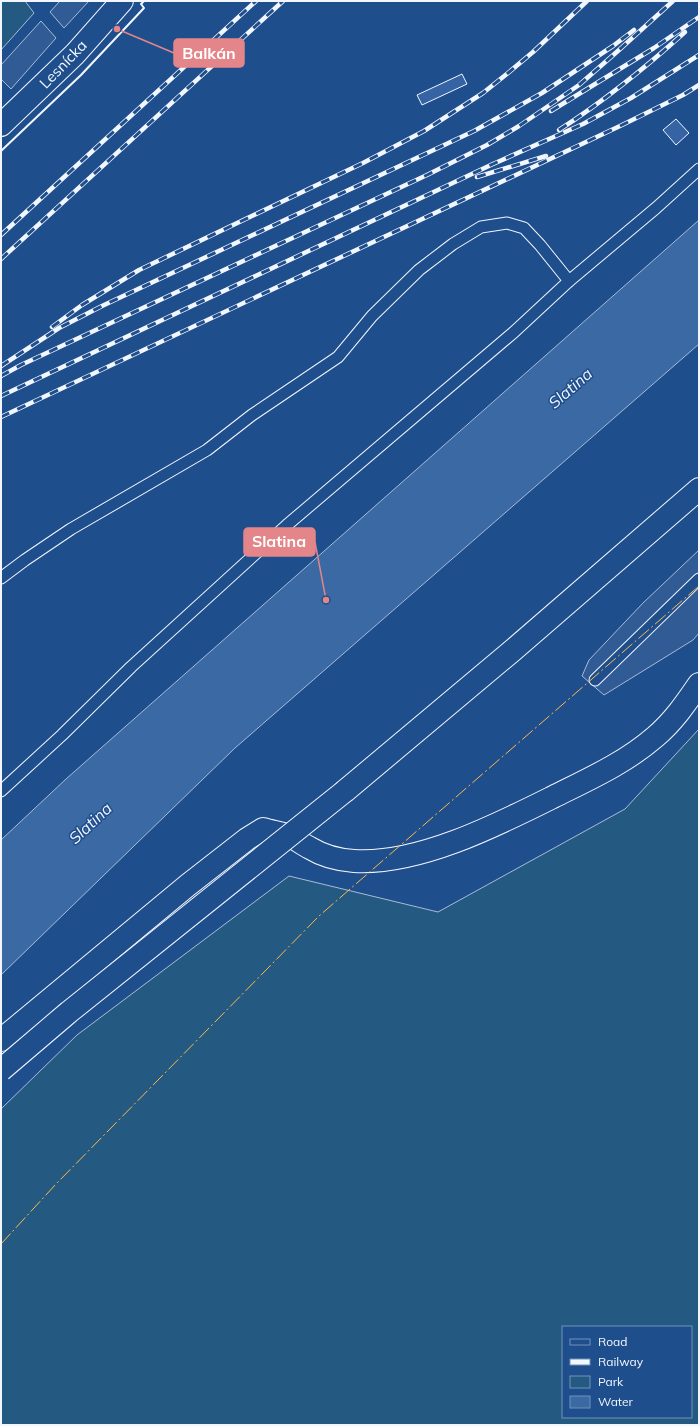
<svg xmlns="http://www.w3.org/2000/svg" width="700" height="1426" font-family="Mulish,sans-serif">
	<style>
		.green { fill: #245a82; stroke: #a8bbd7; fill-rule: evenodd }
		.parking { fill: #305b95; stroke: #a8bbd7 }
		.water { fill: #3b69a3; stroke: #a8bbd7 }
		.building { fill: #3563a3; stroke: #f2f6ff }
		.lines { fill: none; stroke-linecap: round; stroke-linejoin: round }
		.lane-casing { stroke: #f2f6ff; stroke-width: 13 }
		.street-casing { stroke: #f2f6ff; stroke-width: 24 }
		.primary-casing { stroke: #f2f6ff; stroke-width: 24 }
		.lane { stroke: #1f4e8c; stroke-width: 11 }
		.street { stroke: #1f4e8c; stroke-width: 22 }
		.primary { stroke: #1f4e8c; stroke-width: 22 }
		.rail-casing { stroke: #f2f6ff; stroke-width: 4.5 }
		.rail { stroke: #1f4e8c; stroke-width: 3; stroke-dasharray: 9; stroke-linecap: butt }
		.primary-bridge-casing { stroke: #f2f6ff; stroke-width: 24; stroke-linecap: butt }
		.primary-bridge { stroke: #1f4e8c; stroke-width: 22 }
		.wall { stroke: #f2f6ff; stroke-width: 2 }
		.power { stroke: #ffb74d; stroke-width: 1; stroke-dasharray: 14 3 2 3; stroke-linecap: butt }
		.labels { text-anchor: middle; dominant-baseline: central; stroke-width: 3; stroke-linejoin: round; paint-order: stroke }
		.street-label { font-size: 15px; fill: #f2f6ff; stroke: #1f4e8c }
		.water-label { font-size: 16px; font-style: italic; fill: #f2f6ff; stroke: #1f4e8c }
		.leader { fill: none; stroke: #e38589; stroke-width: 1.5 }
		.callout-dot { fill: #e38589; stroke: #1f4e8c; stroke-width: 1.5 }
		.callout { fill: #e38589; stroke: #e38589; stroke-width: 1.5 }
		.callout-label { font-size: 16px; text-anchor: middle; font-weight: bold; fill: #fff }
	</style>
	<rect width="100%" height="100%" fill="#1f4e8c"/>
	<g class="green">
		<path d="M 1,1 L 25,1 L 34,13 L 1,50 Z"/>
		<path d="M 699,729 L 699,1425 L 1,1425 L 1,1109 L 77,1035 L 289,876 L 438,912 L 625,809 ZM 563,1327 L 691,1327 L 691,1417 L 563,1417 Z"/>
	</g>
	<g class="parking">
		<path d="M 60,1 L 89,1 L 64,28 L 50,12 Z"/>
		<path d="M 41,21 L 56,38 L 11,89 L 1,79 L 1,65 Z"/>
		<path d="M 699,550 L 699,633 L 693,640 L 604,695 L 582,676 L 589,660 L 643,603 Z"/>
	</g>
	<path class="water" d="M 699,220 L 699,344 L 235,748 L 1,975 L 1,840 L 66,779 Z"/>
	<g class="building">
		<path d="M 462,74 L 467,84 L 422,105 L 417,95 Z"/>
		<path d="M 676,119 L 689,133 L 676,145 L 663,130 Z"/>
	</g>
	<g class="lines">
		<defs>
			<g id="lane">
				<path d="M 1,578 L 25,560 L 71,529 L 207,450 L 252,415 L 338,357 L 372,316 L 419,270 L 453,244 L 481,227 L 507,223 L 524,228 L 540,245 L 569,281"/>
				<path d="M 595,680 L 699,579"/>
				<path d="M 1,791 L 62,735 L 131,667 L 287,525 L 514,332 L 569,281 L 656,208 L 699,169"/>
			</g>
			<g id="street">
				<path d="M 1,125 L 75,54 L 122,1"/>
				<path d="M 1,1040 L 188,885 L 247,839 L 263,829 C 272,832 284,833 292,837 C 299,841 304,845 310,848 C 323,856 339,860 354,861 C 418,865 497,825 553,797 C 589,779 625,763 655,737 C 673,722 686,703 699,684"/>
			</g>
			<path id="primary" d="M 345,791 L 512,651 L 699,489"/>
		</defs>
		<use href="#lane" class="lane-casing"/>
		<use href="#street" class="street-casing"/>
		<use href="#primary" class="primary-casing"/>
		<use href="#lane" class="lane"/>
		<use href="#street" class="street"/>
		<use href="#primary" class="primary"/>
		<defs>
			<g id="rail">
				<path d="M 551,111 L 654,48 L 699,17"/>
				<path d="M 559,130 C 604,101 645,68 685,32"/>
				<path d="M 477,177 L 546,156"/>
				<path d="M 1,235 L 256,1"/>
				<path d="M 1,259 L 283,1"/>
				<path d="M 52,327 L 82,305 L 139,270 L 363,163 L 424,131 L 483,93 L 508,73 L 533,52 L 587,1"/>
				<path d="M 1,366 L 59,328 L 102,306 L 474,131 L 542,93 L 613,46 L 634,30"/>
				<path d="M 1,376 L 21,365 L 427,175 L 487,145 L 519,126 L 579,85 L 619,50 L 673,1"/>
				<path d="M 1,396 L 493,164 L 583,124 L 631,98 L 699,55"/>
				<path d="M 1,417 L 620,126 L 683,95 L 699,85"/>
			</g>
		</defs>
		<use href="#rail" class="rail-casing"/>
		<use href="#rail" class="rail"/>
		<defs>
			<path id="primary-bridge" d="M 1,1070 L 69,1012 L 345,791"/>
		</defs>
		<use href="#primary-bridge" class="primary-bridge-casing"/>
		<use href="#primary-bridge" class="primary-bridge"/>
		<path class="wall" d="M 1,151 L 81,75 L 144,8 L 141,4 L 144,1"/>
		<path class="power" d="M 1,1244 L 56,1184 L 319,916 L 699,586"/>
	</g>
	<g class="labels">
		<g class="street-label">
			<text transform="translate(63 64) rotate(-46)">Lesnícka</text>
		</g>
		<g class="water-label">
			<text transform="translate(570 388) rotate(-41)">Slatina</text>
			<text transform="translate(90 823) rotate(-43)">Slatina</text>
		</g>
	</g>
	<path class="leader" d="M117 29L174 53M326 600L315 542"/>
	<g class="callout-dot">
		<circle cx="117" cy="29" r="4"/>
		<circle cx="326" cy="600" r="4"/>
	</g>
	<g class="callout">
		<rect x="174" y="39" width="70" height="28" rx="4"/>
		<rect x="244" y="528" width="71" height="28" rx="4"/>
	</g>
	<g class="callout-label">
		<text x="209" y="59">Balkán</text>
		<text x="279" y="547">Slatina</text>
	</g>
	<rect width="700" height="1426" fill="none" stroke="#f2f6ff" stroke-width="4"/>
	<rect x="562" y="1326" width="130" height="92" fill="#1f4e8c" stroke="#7391ba"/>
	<rect x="570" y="1339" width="20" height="6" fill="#1f4e8c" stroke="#7391ba"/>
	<text x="598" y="1346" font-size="12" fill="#f2f6ff">Road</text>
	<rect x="570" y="1359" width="20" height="6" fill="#f2f6ff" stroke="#7391ba"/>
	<text x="598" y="1366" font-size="12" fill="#f2f6ff">Railway</text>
	<rect x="570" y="1376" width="20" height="12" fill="#245a82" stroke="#7391ba"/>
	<text x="598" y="1386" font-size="12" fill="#f2f6ff">Park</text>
	<rect x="570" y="1396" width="20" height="12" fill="#3b69a3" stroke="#7391ba"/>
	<text x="598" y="1406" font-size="12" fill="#f2f6ff">Water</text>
</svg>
